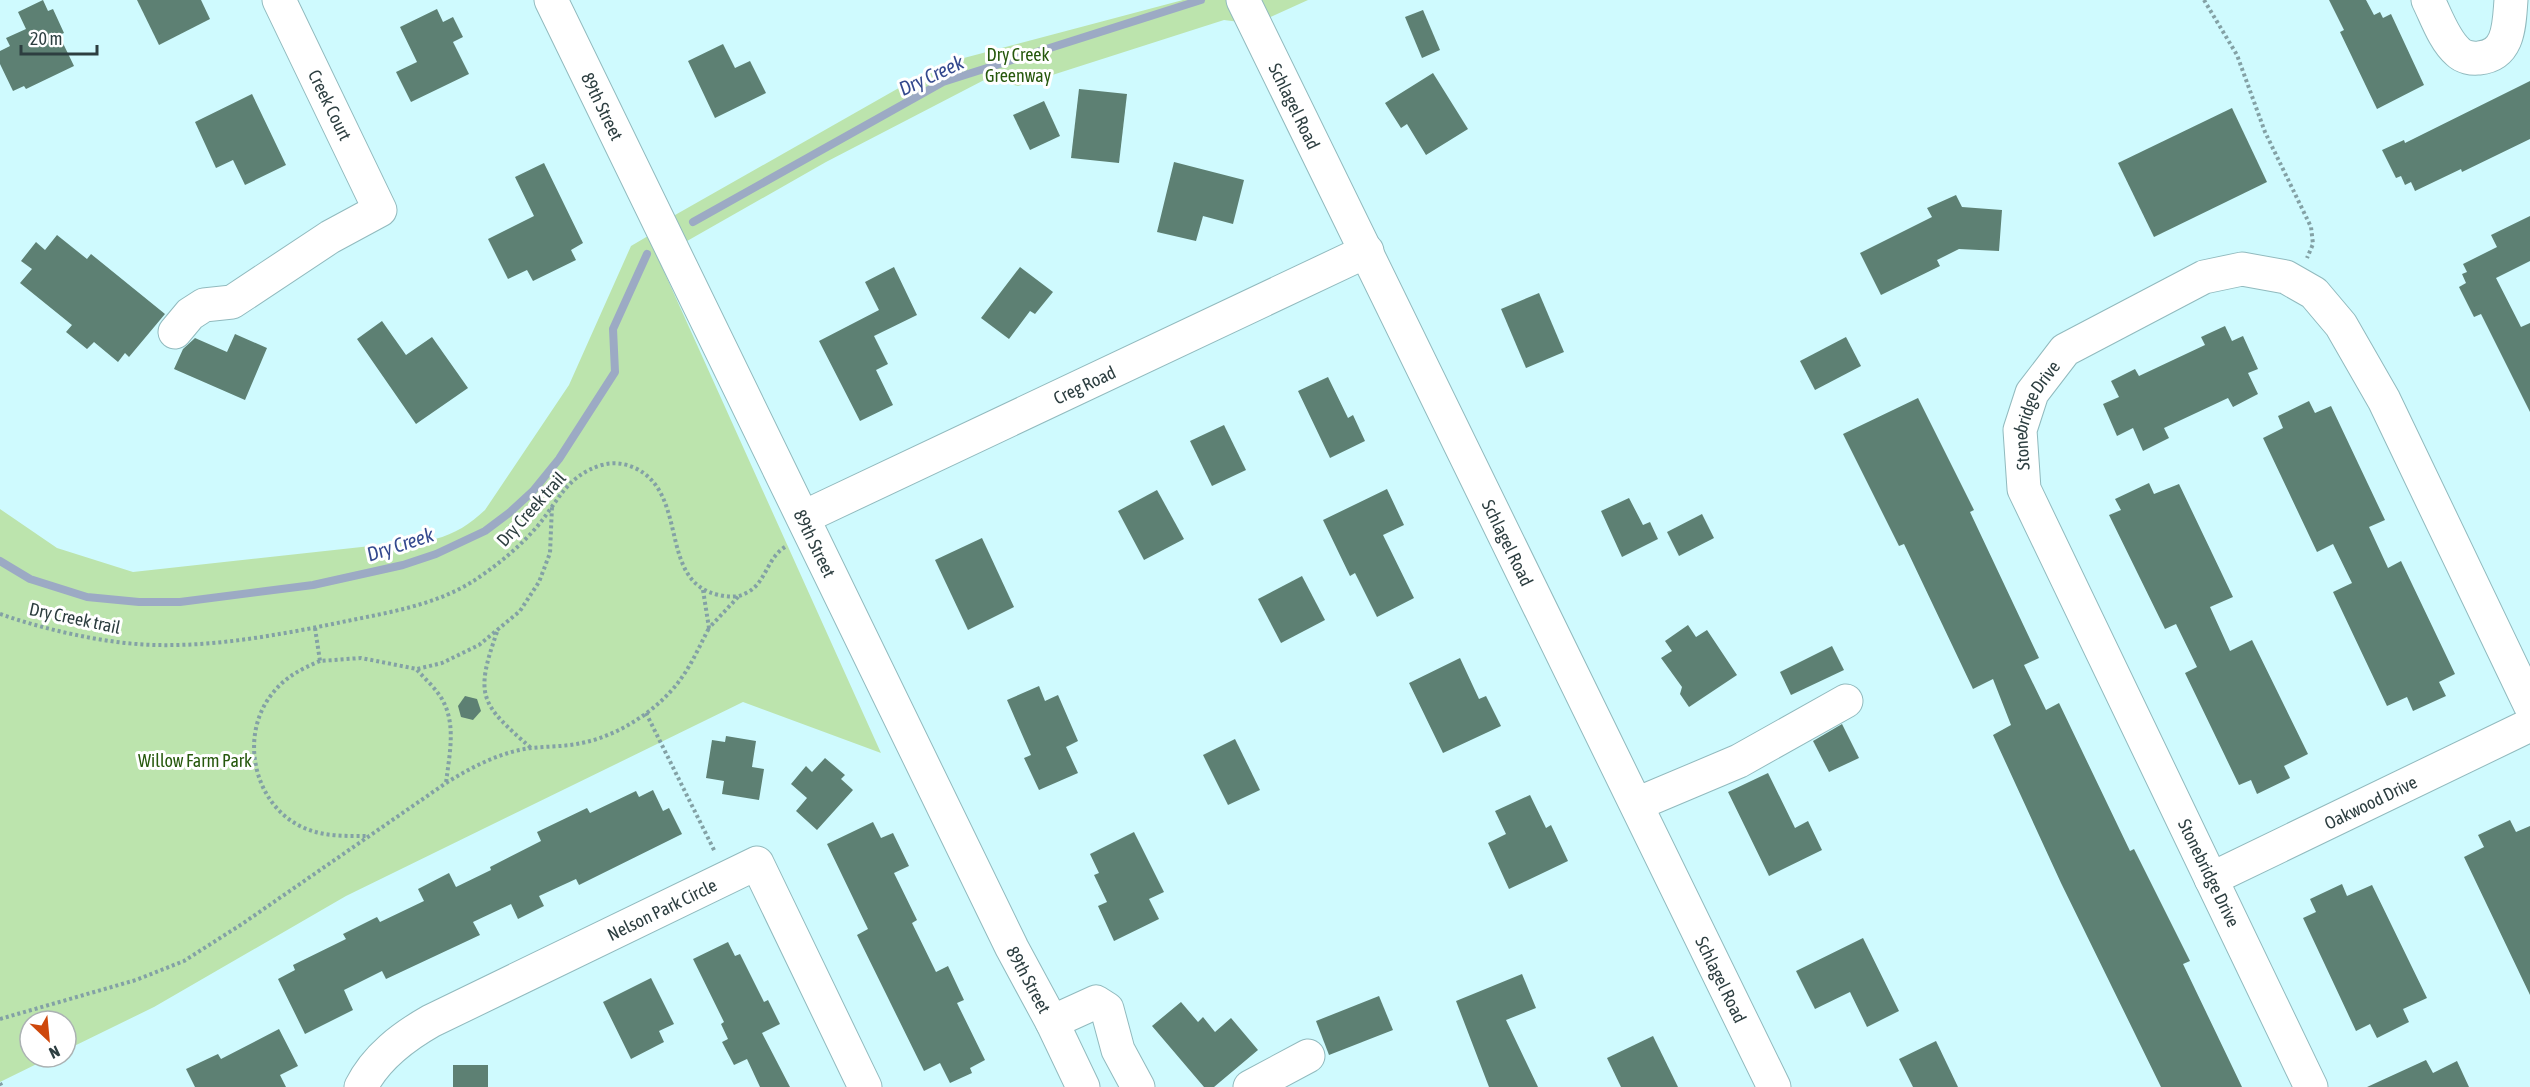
<svg xmlns="http://www.w3.org/2000/svg" width="2530" height="1087" font-family="'Asap Condensed',sans-serif">
	<style>
		.green { fill: #bce4ad }
		.lines { fill: none; stroke-linecap: round; stroke-linejoin: round }
		.stream { stroke: #9caac4; stroke-width: 8 }
		.building { fill: #5d8073 }
		.minor-casing { stroke: #91babe; stroke-width: 35 }
		.path { stroke: #83a1a5; stroke-width: 4; stroke-dasharray: 3 3; stroke-linecap: butt }
		.minor { stroke: #fff; stroke-width: 33 }
		.labels { text-anchor: middle; dominant-baseline: central; stroke-width: 6; stroke-linejoin: round; paint-order: stroke }
		.park-label { font-size: 18px; fill: #26580c; stroke: #fff }
		.street-label { font-size: 18px; fill: #2d3e40; stroke: #fff }
		.water-label { font-size: 20px; font-style: italic; fill: #34498e; stroke: #fff }
	</style>
	<rect width="100%" height="100%" fill="#cffafe"/>
	<g class="green">
		<path d="M 1183,0 L 1308,0 L 1255,24 L 1224,20 L 1018,86 L 988,78 L 826,162 L 673,249 L 661,223 L 941,64 Z"/>
		<path d="M 648,236 L 881,753 L 743,702 L 346,896 L 154,1007 L 66,1050 L 66,1021 L 30,1021 L 30,1057 L 51,1057 L 0,1082 L 0,509 L 57,548 L 133,572 L 435,539 C 455,534 470,524 485,510 L 569,385 L 631,246 Z"/>
	</g>
	<g class="lines">
		<g class="stream">
			<path d="M 693,222 L 943,82 L 1201,0"/>
			<path d="M 0,561 L 30,579 L 87,597 L 139,602 L 180,602 L 313,585 L 403,565 L 436,554 L 485,531 L 509,513 L 533,491 L 559,459 L 615,372 L 613,329 L 647,254"/>
		</g>
	</g>
	<g class="building">
		<path d="M 43,0 L 48,11 L 53,9 L 64,33 L 59,35 L 74,66 L 26,89 L 24,86 L 13,91 L 0,64 L 0,51 L 10,46 L 6,38 L 26,29 L 18,12 Z"/>
		<path d="M 137,0 L 201,0 L 210,19 L 159,45 Z"/>
		<path d="M 2329,0 L 2366,0 L 2374,15 L 2380,12 L 2383,18 L 2391,14 L 2424,85 L 2377,109 L 2340,32 L 2344,30 Z"/>
		<path d="M 437,9 L 443,22 L 453,17 L 463,37 L 453,42 L 469,74 L 411,102 L 396,72 L 417,62 L 400,27 Z"/>
		<path d="M 1423,10 L 1440,50 L 1422,58 L 1405,17 Z"/>
		<path d="M 723,44 L 735,68 L 750,61 L 766,93 L 715,118 L 688,61 Z"/>
		<path d="M 1433,73 L 1468,129 L 1426,155 L 1407,124 L 1401,128 L 1385,103 Z"/>
		<path d="M 2530,81 L 2530,139 L 2462,172 L 2461,169 L 2415,191 L 2411,182 L 2405,185 L 2401,176 L 2396,178 L 2382,150 L 2404,140 L 2405,143 Z"/>
		<path d="M 1079,89 L 1127,94 L 1119,163 L 1071,158 Z"/>
		<path d="M 252,94 L 286,165 L 245,185 L 233,160 L 216,168 L 195,122 Z"/>
		<path d="M 1044,101 L 1060,136 L 1030,150 L 1013,115 Z"/>
		<path d="M 2232,108 L 2267,182 L 2154,237 L 2118,163 Z"/>
		<path d="M 1174,162 L 1244,180 L 1233,224 L 1203,216 L 1196,241 L 1157,232 Z"/>
		<path d="M 544,163 L 583,243 L 571,250 L 576,260 L 533,281 L 527,270 L 508,279 L 488,239 L 534,216 L 515,177 Z"/>
		<path d="M 1956,195 L 1962,207 L 2002,210 L 1999,251 L 1959,249 L 1937,260 L 1940,266 L 1881,295 L 1860,253 L 1932,217 L 1927,208 Z"/>
		<path d="M 2530,216 L 2530,261 L 2496,278 L 2521,327 L 2530,323 L 2530,412 L 2481,314 L 2474,317 L 2459,287 L 2466,283 L 2462,274 L 2467,272 L 2463,264 L 2497,247 L 2491,235 Z"/>
		<path d="M 57,235 L 87,259 L 91,254 L 165,314 L 129,357 L 125,353 L 118,362 L 94,342 L 87,349 L 66,332 L 72,325 L 20,283 L 32,269 L 21,261 L 36,242 L 45,250 Z"/>
		<path d="M 894,267 L 917,315 L 874,336 L 888,364 L 876,370 L 893,405 L 860,421 L 819,341 L 879,310 L 865,282 Z"/>
		<path d="M 1020,267 L 1053,292 L 1035,314 L 1030,311 L 1009,339 L 981,318 Z"/>
		<path d="M 1539,293 L 1564,352 L 1526,368 L 1501,309 Z"/>
		<path d="M 382,321 L 406,355 L 432,337 L 468,388 L 416,424 L 357,339 Z"/>
		<path d="M 2225,326 L 2232,341 L 2243,336 L 2258,369 L 2248,373 L 2258,394 L 2233,407 L 2228,398 L 2164,428 L 2169,438 L 2143,451 L 2133,428 L 2117,436 L 2103,404 L 2119,397 L 2111,381 L 2135,369 L 2139,376 L 2205,345 L 2201,337 Z"/>
		<path d="M 235,334 L 267,348 L 245,400 L 174,369 L 183,349 L 195,338 L 227,352 Z"/>
		<path d="M 1846,337 L 1861,366 L 1815,390 L 1800,361 Z"/>
		<path d="M 1328,377 L 1348,418 L 1353,415 L 1365,441 L 1330,458 L 1298,391 Z"/>
		<path d="M 1918,398 L 1974,510 L 1970,512 L 2039,658 L 2024,665 L 2046,710 L 2059,703 L 2130,851 L 2134,849 L 2190,961 L 2183,964 L 2242,1087 L 2161,1087 L 2061,883 L 1993,735 L 2011,725 L 1993,679 L 1973,689 L 1904,544 L 1899,546 L 1843,434 Z"/>
		<path d="M 2309,401 L 2315,413 L 2331,406 L 2385,520 L 2369,527 L 2388,568 L 2401,561 L 2455,674 L 2439,682 L 2446,696 L 2413,711 L 2407,697 L 2387,706 L 2333,592 L 2352,583 L 2333,544 L 2317,552 L 2263,438 L 2283,428 L 2278,416 Z"/>
		<path d="M 1224,425 L 1246,470 L 1212,486 L 1190,441 Z"/>
		<path d="M 2149,483 L 2154,494 L 2179,484 L 2233,597 L 2210,607 L 2230,651 L 2252,640 L 2308,754 L 2284,766 L 2290,778 L 2257,794 L 2251,780 L 2239,785 L 2185,673 L 2197,667 L 2176,624 L 2165,629 L 2109,515 L 2121,510 L 2115,499 Z"/>
		<path d="M 1387,489 L 1404,525 L 1383,535 L 1414,598 L 1377,617 L 1355,573 L 1350,576 L 1323,520 Z"/>
		<path d="M 1157,490 L 1184,539 L 1144,560 L 1118,511 Z"/>
		<path d="M 1629,498 L 1643,525 L 1650,522 L 1658,539 L 1622,557 L 1601,511 Z"/>
		<path d="M 1702,514 L 1714,538 L 1679,556 L 1667,532 Z"/>
		<path d="M 982,538 L 1014,607 L 968,630 L 935,560 Z"/>
		<path d="M 1302,576 L 1325,620 L 1281,643 L 1258,599 Z"/>
		<path d="M 1688,625 L 1696,637 L 1707,630 L 1737,675 L 1689,707 L 1680,694 L 1682,687 L 1661,658 L 1672,651 L 1665,641 Z"/>
		<path d="M 1832,646 L 1844,670 L 1791,695 L 1780,672 Z"/>
		<path d="M 1460,658 L 1479,699 L 1486,696 L 1501,726 L 1443,753 L 1409,683 Z"/>
		<path d="M 1039,686 L 1045,701 L 1058,695 L 1078,741 L 1066,747 L 1078,773 L 1039,790 L 1024,758 L 1031,755 L 1007,700 Z"/>
		<path d="M 465,696 L 477,699 L 481,711 L 473,720 L 461,717 L 458,706 Z"/>
		<path d="M 1842,724 L 1859,758 L 1829,772 L 1813,741 Z"/>
		<path d="M 726,736 L 756,741 L 752,767 L 764,769 L 759,800 L 722,794 L 724,781 L 706,778 L 712,740 L 725,742 Z"/>
		<path d="M 1235,739 L 1260,790 L 1228,805 L 1203,755 Z"/>
		<path d="M 825,758 L 845,775 L 841,779 L 853,790 L 817,830 L 796,811 L 807,798 L 791,784 L 806,766 L 812,772 Z"/>
		<path d="M 1768,773 L 1795,828 L 1808,821 L 1822,850 L 1769,876 L 1728,792 Z"/>
		<path d="M 653,790 L 663,811 L 669,808 L 682,834 L 579,885 L 576,879 L 539,896 L 544,906 L 518,919 L 511,904 L 473,922 L 480,935 L 386,979 L 382,971 L 344,990 L 353,1010 L 305,1034 L 278,979 L 295,970 L 293,965 L 346,939 L 343,934 L 377,917 L 380,922 L 424,901 L 418,889 L 449,873 L 456,887 L 491,870 L 490,867 L 541,841 L 537,832 L 587,808 L 590,813 L 636,791 L 639,797 Z"/>
		<path d="M 1530,795 L 1546,828 L 1551,825 L 1568,861 L 1509,889 L 1488,843 L 1506,834 L 1495,811 Z"/>
		<path d="M 2510,820 L 2516,832 L 2530,826 L 2530,995 L 2464,857 L 2484,847 L 2478,835 Z"/>
		<path d="M 873,822 L 881,838 L 893,833 L 909,866 L 894,873 L 917,920 L 912,923 L 936,972 L 948,966 L 964,1000 L 957,1003 L 985,1060 L 970,1068 L 972,1073 L 950,1083 L 940,1063 L 924,1071 L 857,935 L 868,929 L 827,844 Z"/>
		<path d="M 1134,832 L 1164,892 L 1149,899 L 1159,919 L 1114,941 L 1098,906 L 1107,902 L 1094,875 L 1099,873 L 1090,854 Z"/>
		<path d="M 2342,884 L 2347,896 L 2372,885 L 2427,998 L 2403,1009 L 2409,1022 L 2377,1038 L 2370,1024 L 2356,1031 L 2303,918 L 2316,912 L 2310,899 Z"/>
		<path d="M 1863,938 L 1899,1011 L 1867,1027 L 1850,992 L 1815,1009 L 1796,971 Z"/>
		<path d="M 728,942 L 735,956 L 740,954 L 764,1002 L 768,1000 L 780,1024 L 762,1033 L 790,1087 L 760,1087 L 747,1059 L 734,1065 L 722,1042 L 728,1039 L 721,1024 L 724,1022 L 693,959 Z"/>
		<path d="M 1522,974 L 1536,1008 L 1506,1020 L 1538,1087 L 1489,1087 L 1456,1001 Z"/>
		<path d="M 651,978 L 674,1024 L 659,1031 L 664,1042 L 631,1059 L 603,1002 Z"/>
		<path d="M 1379,996 L 1393,1030 L 1329,1055 L 1316,1021 Z"/>
		<path d="M 1181,1002 L 1198,1022 L 1203,1017 L 1215,1032 L 1231,1018 L 1258,1050 L 1214,1087 L 1204,1087 L 1152,1026 Z"/>
		<path d="M 279,1029 L 298,1066 L 280,1075 L 286,1087 L 195,1087 L 186,1069 L 218,1054 L 221,1059 Z"/>
		<path d="M 1653,1036 L 1678,1087 L 1621,1087 L 1607,1058 Z"/>
		<path d="M 1936,1041 L 1958,1087 L 1913,1087 L 1899,1059 Z"/>
		<path d="M 2426,1060 L 2433,1073 L 2457,1061 L 2469,1087 L 2367,1087 Z"/>
		<rect x="453" y="1065" width="35" height="22"/>
	</g>
	<g class="lines">
		<defs>
			<g id="minor">
				<path id="s1" d="M 551,0 L 1012,948 L 1052,1022 L 1083,1087"/>
				<path id="s2" d="M 1243,0 L 1774,1087"/>
				<path d="M 2428,0 C 2436,16 2444,40 2458,52 C 2463,57 2472,59 2479,58 C 2510,55 2509,24 2511,0"/>
				<path d="M 175,332 L 190,314 L 204,305 L 232,302 L 330,237 L 380,210 L 279,0"/>
				<path id="s3" d="M 804,517 L 1367,251"/>
				<path d="M 1637,804 L 1739,761 L 1846,701"/>
				<path id="s4" d="M 2211,879 L 2530,725"/>
				<path d="M 1052,1022 L 1096,1002 L 1107,1009 L 1118,1050 L 1138,1087"/>
				<path id="s5" d="M 361,1087 C 376,1057 403,1037 431,1021 L 757,863 L 865,1087"/>
				<path d="M 1250,1087 L 1308,1056"/>
				<path id="s6" d="M 2311,1087 L 2024,489 L 2020,430 L 2032,393 L 2065,350 L 2204,277 L 2242,269 L 2286,277 L 2314,293 L 2341,325 L 2384,400 L 2530,705"/>
			</g>
		</defs>
		<use href="#minor" class="minor-casing"/>
		<g class="path">
			<path d="M 2204,0 L 2237,55 L 2265,132 L 2311,227 L 2313,244 L 2307,258"/>
			<path d="M 703,590 L 709,628 L 739,596"/>
			<path d="M 0,614 C 41,628 83,638 125,643 C 200,651 279,635 352,620 C 396,611 443,603 481,576 C 501,562 519,547 535,529 C 558,503 565,476 602,465 C 613,462 624,463 635,468 C 690,494 657,582 719,595 C 728,597 738,598 746,593 C 766,584 766,559 785,547"/>
			<path d="M 315,628 L 320,661 L 361,658 L 417,669 L 442,663 L 479,645 L 520,611 L 539,582 L 550,553 L 552,506"/>
			<path d="M 497,632 C 474,697 481,704 531,748"/>
			<path d="M 320,661 C 301,669 285,677 272,694 C 239,735 253,804 302,827 C 323,837 347,836 369,836"/>
			<path d="M 417,670 C 426,680 438,690 444,703 C 456,727 449,757 446,783"/>
			<path d="M 646,713 L 715,852"/>
			<path d="M 0,1019 L 136,980 L 184,961 L 242,924 L 446,783 C 472,767 500,752 531,748 C 549,746 567,747 586,742 C 621,734 659,709 680,680 C 692,664 700,645 709,628"/>
			<path d="M 0,1083 L 2,1087"/>
		</g>
		<use href="#minor" class="minor"/>
	</g>
	<g class="labels">
		<g class="park-label">
			<text x="1018" y="54">Dry Creek<tspan x="1018" dy="21">Greenway</tspan></text>
			<text x="195" y="760">Willow Farm Park</text>
		</g>
		<g class="street-label">
			<text transform="translate(330 105) rotate(64)">Creek Court</text>
			<text stroke="none"><textPath href="#s1" startOffset="118">89th Street</textPath></text>
			<text stroke="none"><textPath href="#s2" startOffset="118">Schlagel Road</textPath></text>
			<text stroke="none"><textPath href="#s3" startOffset="310">Creg Road</textPath></text>
			<text stroke="none"><textPath href="#s6" startOffset="741">Stonebridge Drive</textPath></text>
			<text transform="translate(531 509) rotate(-48)">Dry Creek trail</text>
			<text stroke="none"><textPath href="#s2" startOffset="604">Schlagel Road</textPath></text>
			<text stroke="none"><textPath href="#s1" startOffset="604">89th Street</textPath></text>
			<text transform="translate(75 618) rotate(12)">Dry Creek trail</text>
			<text stroke="none"><textPath href="#s4" startOffset="177">Oakwood Drive</textPath></text>
			<text transform="translate(2209 873) rotate(64)">Stonebridge Drive</text>
			<text stroke="none"><textPath href="#s5" startOffset="354">Nelson Park Circle</textPath></text>
			<text stroke="none"><textPath href="#s1" startOffset="1090">89th Street</textPath></text>
			<text stroke="none"><textPath href="#s2" startOffset="1090">Schlagel Road</textPath></text>
		</g>
		<g class="water-label">
			<text transform="translate(931 75) rotate(-25)">Dry Creek</text>
			<text transform="translate(400 544) rotate(-18)">Dry Creek</text>
		</g>
	</g>
	<g transform="translate(48 1039) rotate(154)"><circle r="28" fill="#ffffff" stroke="#abb2b3" stroke-width="1.5"/>
	<path d="M0-4.5L10 22L0 15L-10 22Z" fill="#ce480c"/>
	<text y="-9" font-size="16" font-weight="bold" text-anchor="middle" fill="#2d3e40">N</text>
	</g>
	<path d="M21 45v9h76v-9" fill="none" stroke="#2d3e40" stroke-width="3"/>
	<text x="30" y="45" font-size="18" fill="#2d3e40" stroke="#ffffff" stroke-width="4.5" paint-order="stroke">20 m</text>
</svg>
